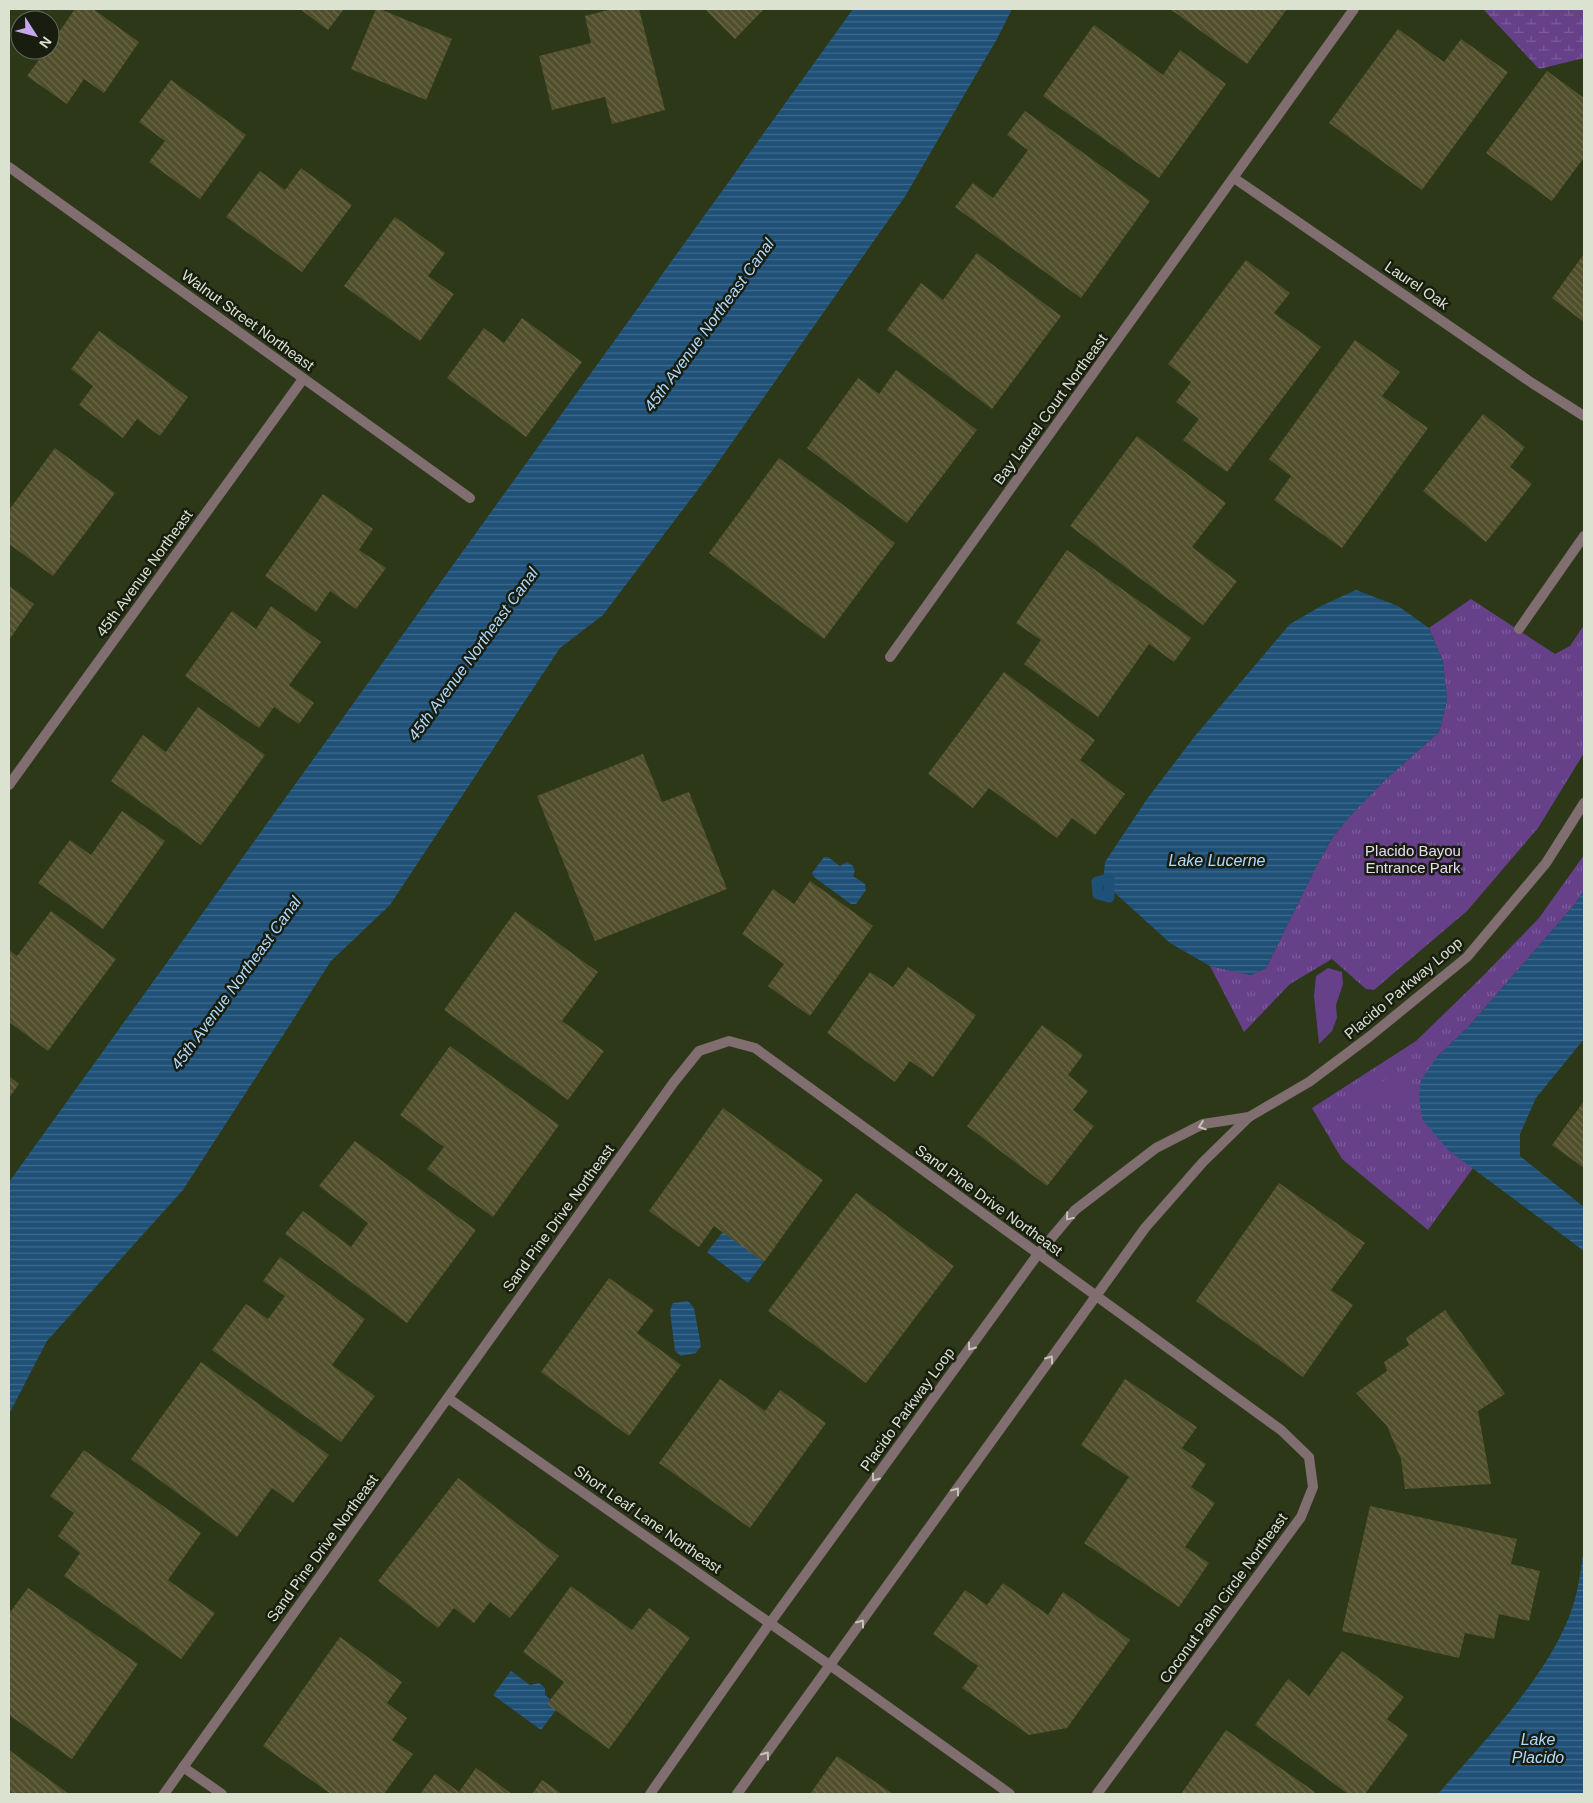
<svg xmlns="http://www.w3.org/2000/svg" width="1593" height="1803" font-family="Arial,sans-serif">
	<style>
		.wetland { fill: url(#wetland-marsh) }
		.park { fill: url(#park-tufts) }
		.garden { fill: #66418a }
		.water { fill: url(#water-rules) }
		.lines { fill: none; stroke-linecap: round; stroke-linejoin: round }
		.stream { stroke: #1f5178; stroke-width: 11 }
		.building { fill: url(#building-back-hatch) }
		.lane { stroke: #816e71; stroke-width: 10 }
		.street { stroke: #816e71; stroke-width: 10 }
		.oneway { stroke: #c4c6b8 }
		.labels { text-anchor: middle; dominant-baseline: central; stroke-width: 5; stroke-linejoin: round; paint-order: stroke }
		.street-label { font-size: 15px; fill: #dbe3d0; stroke: #181d0f }
		.park-label { font-size: 15px; fill: #e7dcf4; stroke: #181d0f }
		.water-label { font-size: 16px; font-style: italic; fill: #afd9ff; stroke: #181d0f }
	</style>
	<defs>
		<pattern id="wetland-marsh" width="20" height="14" patternUnits="userSpaceOnUse" patternTransform="scale(1.25)"><rect width="20" height="14" fill="#66418a"/><path d="M1 5h8M5 5V1M11 12h8M15 12V8" fill="none" stroke="#7b5c99"/></pattern>
		<pattern id="park-tufts" width="24" height="20" patternUnits="userSpaceOnUse" patternTransform="scale(1.25)"><rect width="24" height="20" fill="#66418a"/><path d="M3 7l-1-3M5 7V3M7 7l1-3M15 17l-1-3M17 17v-4M19 17l1-3" fill="none" stroke="#7b5c99"/></pattern>
		<pattern id="water-rules" width="6" height="5" patternUnits="userSpaceOnUse" patternTransform="scale(1.25)"><rect width="6" height="5" fill="#1f5178"/><path d="M0 2.5h6" fill="none" stroke="#3f6a8a"/></pattern>
		<pattern id="building-back-hatch" width="6" height="6" patternUnits="userSpaceOnUse" patternTransform="scale(1.25)"><rect width="6" height="6" fill="#514f2b"/><path d="M-1 5l2 2M0 0l6 6M5-1l2 2" fill="none" stroke="#696849"/></pattern>
	</defs>
	<rect width="100%" height="100%" fill="#2c3818"/>
	<path class="wetland" d="M 1483,9 L 1584,9 L 1584,58 L 1539,69 Z"/>
	<g class="park">
		<path d="M 1471,599 L 1555,654 L 1570,646 L 1584,625 L 1584,753 L 1538,828 L 1467,911 L 1374,990 L 1366,989 L 1332,959 L 1290,984 L 1244,1032 L 1210,966 L 1251,975 L 1266,968 L 1315,869 L 1332,838 L 1350,816 L 1385,780 L 1439,732 L 1447,700 L 1443,662 L 1429,628 Z"/>
		<path d="M 1584,855 L 1584,890 L 1575,904 L 1469,1026 L 1437,1057 L 1448,1150 L 1473,1168 L 1428,1230 L 1342,1159 L 1312,1108 L 1416,1041 L 1481,978 L 1539,918 Z"/>
	</g>
	<g class="garden">
		<path d="M 1328,968 L 1342,972 L 1343,984 L 1336,1005 L 1337,1018 L 1332,1031 L 1319,1044 L 1314,996 L 1316,976 Z"/>
		<path d="M 1395,1074 L 1404,1076 L 1409,1084 L 1405,1096 L 1396,1103 L 1360,1095 L 1353,1097 L 1352,1088 L 1362,1079 L 1382,1082 Z"/>
	</g>
	<g class="water">
		<path d="M 853,9 L 1012,9 L 997,39 L 904,198 L 712,471 L 603,615 L 560,648 L 390,905 L 331,961 L 183,1190 L 47,1341 L 9,1414 L 9,1182 Z"/>
		<path d="M 1356,590 L 1398,606 L 1429,628 L 1443,662 L 1447,700 L 1439,732 L 1385,780 L 1350,816 L 1332,838 L 1315,869 L 1266,968 L 1251,975 L 1210,966 L 1170,943 L 1103,882 L 1105,862 L 1147,799 L 1195,736 L 1290,624 L 1323,605 Z"/>
		<path d="M 824,857 L 828,857 L 840,866 L 847,862 L 853,866 L 855,871 L 853,876 L 865,884 L 866,890 L 856,904 L 851,904 L 814,877 L 812,873 Z"/>
		<path d="M 1584,890 L 1584,1039 L 1536,1098 L 1520,1134 L 1520,1156 L 1584,1207 L 1584,1251 L 1448,1150 L 1422,1119 L 1419,1097 L 1421,1080 L 1437,1057 L 1469,1026 L 1575,904 Z"/>
		<path d="M 735,1229 L 775,1247 L 748,1283 L 707,1252 L 723,1232 Z"/>
		<path d="M 688,1301 L 694,1308 L 701,1346 L 696,1353 L 681,1356 L 675,1351 L 670,1311 L 673,1303 Z"/>
		<path d="M 1584,1546 L 1584,1794 L 1438,1794 C 1483,1742 1543,1682 1569,1617 C 1578,1595 1581,1570 1584,1546 Z"/>
		<path d="M 511,1671 L 530,1685 L 539,1683 L 545,1688 L 545,1695 L 559,1706 L 541,1730 L 493,1695 Z"/>
	</g>
	<g class="lines">
		<path class="stream" d="M 1109,879 L 1109,897 L 1098,894 L 1097,882 Z"/>
	</g>
	<g class="building">
		<path d="M 75,9 L 93,9 L 139,42 L 104,93 L 84,79 L 67,104 L 27,76 L 46,50 L 50,50 L 50,45 Z"/>
		<path d="M 300,9 L 344,9 L 328,30 Z"/>
		<path d="M 376,9 L 380,9 L 452,39 L 426,100 L 351,69 Z"/>
		<path d="M 612,9 L 639,9 L 665,110 L 612,124 L 605,97 L 552,110 L 539,56 L 591,43 L 585,16 Z"/>
		<path d="M 705,9 L 764,9 L 735,39 Z"/>
		<path d="M 1170,9 L 1287,9 L 1247,64 Z"/>
		<path d="M 1094,25 L 1163,75 L 1180,50 L 1226,84 L 1159,178 L 1043,96 Z"/>
		<path d="M 1398,29 L 1444,62 L 1461,39 L 1508,72 L 1422,190 L 1329,123 Z"/>
		<path d="M 1547,71 L 1584,98 L 1584,161 L 1582,160 L 1552,201 L 1486,153 Z"/>
		<path d="M 171,80 L 246,135 L 200,199 L 149,162 L 165,141 L 139,122 Z"/>
		<path d="M 1025,111 L 1150,201 L 1081,298 L 955,207 L 973,183 L 993,198 L 1028,150 L 1007,135 Z"/>
		<path d="M 301,168 L 352,205 L 302,272 L 226,217 L 260,171 L 285,190 Z"/>
		<path d="M 395,217 L 445,253 L 428,276 L 454,294 L 420,341 L 344,286 Z"/>
		<path d="M 977,253 L 1061,316 L 992,409 L 887,330 L 921,283 L 943,300 Z"/>
		<path d="M 1584,254 L 1584,322 L 1552,298 Z"/>
		<path d="M 1246,260 L 1290,293 L 1274,313 L 1321,347 L 1227,472 L 1183,440 L 1199,419 L 1176,402 L 1191,382 L 1168,364 Z"/>
		<path d="M 522,318 L 582,362 L 526,437 L 447,378 L 484,328 L 504,343 Z"/>
		<path d="M 99,331 L 188,397 L 160,436 L 137,419 L 123,438 L 79,405 L 93,386 L 71,369 Z"/>
		<path d="M 1355,340 L 1400,372 L 1382,396 L 1428,428 L 1342,548 L 1274,500 L 1291,476 L 1269,459 Z"/>
		<path d="M 896,370 L 977,430 L 907,523 L 807,448 L 858,378 L 879,394 Z"/>
		<path d="M 1483,414 L 1525,447 L 1510,467 L 1532,484 L 1486,542 L 1423,491 Z"/>
		<path d="M 1137,436 L 1226,503 L 1192,547 L 1237,581 L 1203,625 L 1070,526 Z"/>
		<path d="M 55,448 L 115,493 L 53,576 L 9,544 L 9,510 Z"/>
		<path d="M 779,458 L 895,543 L 824,639 L 709,553 Z"/>
		<path d="M 323,494 L 373,529 L 359,550 L 386,568 L 356,609 L 330,591 L 316,612 L 265,576 Z"/>
		<path d="M 1067,550 L 1191,638 L 1174,662 L 1149,644 L 1098,717 L 1024,664 L 1041,640 L 1016,623 Z"/>
		<path d="M 9,586 L 34,604 L 9,640 Z"/>
		<path d="M 271,606 L 321,642 L 289,685 L 314,703 L 299,724 L 274,707 L 259,728 L 185,676 L 232,611 L 256,629 Z"/>
		<path d="M 1004,672 L 1095,740 L 1080,760 L 1125,794 L 1095,835 L 1072,818 L 1057,838 L 989,788 L 973,808 L 928,774 Z"/>
		<path d="M 198,707 L 265,755 L 201,845 L 111,781 L 143,735 L 166,752 Z"/>
		<path d="M 643,754 L 662,802 L 689,792 L 727,889 L 595,941 L 537,796 Z"/>
		<path d="M 122,811 L 165,841 L 103,929 L 38,883 L 70,840 L 91,855 Z"/>
		<path d="M 810,881 L 873,926 L 810,1016 L 768,986 L 784,964 L 742,934 L 773,889 L 794,904 Z"/>
		<path d="M 51,911 L 116,959 L 48,1051 L 9,1022 L 9,950 L 17,956 Z"/>
		<path d="M 515,912 L 598,972 L 562,1021 L 604,1051 L 568,1100 L 444,1010 Z"/>
		<path d="M 908,967 L 976,1015 L 933,1077 L 910,1061 L 895,1082 L 827,1033 L 870,972 L 893,987 Z"/>
		<path d="M 1042,1025 L 1083,1055 L 1068,1075 L 1088,1091 L 1073,1110 L 1094,1126 L 1047,1186 L 967,1126 Z"/>
		<path d="M 450,1046 L 559,1125 L 493,1217 L 427,1169 L 444,1147 L 400,1115 Z"/>
		<path d="M 9,1076 L 19,1084 L 9,1098 Z"/>
		<path d="M 1584,1101 L 1584,1168 L 1552,1145 Z"/>
		<path d="M 723,1108 L 823,1180 L 764,1262 L 714,1226 L 699,1247 L 649,1211 Z"/>
		<path d="M 355,1141 L 476,1230 L 407,1323 L 285,1234 L 303,1211 L 351,1247 L 368,1223 L 319,1186 Z"/>
		<path d="M 1279,1183 L 1365,1243 L 1331,1290 L 1353,1305 L 1303,1377 L 1196,1301 Z"/>
		<path d="M 856,1193 L 954,1266 L 866,1383 L 768,1311 Z"/>
		<path d="M 280,1257 L 365,1319 L 332,1365 L 375,1396 L 341,1442 L 212,1350 L 246,1304 L 268,1319 L 285,1296 L 263,1281 Z"/>
		<path d="M 609,1278 L 654,1310 L 637,1333 L 681,1365 L 629,1436 L 541,1372 Z"/>
		<path d="M 1445,1310 L 1505,1394 L 1478,1411 L 1491,1484 L 1405,1489 L 1401,1459 L 1387,1426 L 1356,1393 L 1387,1371 L 1384,1362 L 1409,1345 L 1406,1338 Z"/>
		<path d="M 201,1362 L 329,1455 L 293,1503 L 272,1488 L 237,1537 L 131,1459 Z"/>
		<path d="M 720,1379 L 765,1411 L 780,1390 L 826,1423 L 750,1528 L 659,1463 Z"/>
		<path d="M 1125,1379 L 1197,1427 L 1182,1448 L 1206,1464 L 1191,1487 L 1215,1503 L 1185,1547 L 1209,1563 L 1179,1607 L 1084,1543 L 1129,1477 L 1081,1445 Z"/>
		<path d="M 84,1450 L 201,1533 L 168,1580 L 215,1613 L 181,1659 L 64,1576 L 80,1553 L 58,1536 L 74,1513 L 50,1496 Z"/>
		<path d="M 458,1478 L 559,1556 L 510,1618 L 490,1602 L 474,1623 L 454,1608 L 438,1628 L 378,1581 Z"/>
		<path d="M 1370,1506 L 1517,1539 L 1511,1564 L 1540,1571 L 1529,1621 L 1499,1614 L 1494,1639 L 1465,1633 L 1459,1658 L 1342,1631 Z"/>
		<path d="M 1003,1583 L 1048,1615 L 1063,1592 L 1130,1640 L 1067,1728 L 1029,1735 L 962,1688 L 978,1666 L 933,1634 L 965,1590 L 987,1605 Z"/>
		<path d="M 571,1586 L 632,1630 L 649,1608 L 690,1638 L 609,1749 L 547,1704 L 564,1682 L 523,1652 Z"/>
		<path d="M 28,1588 L 138,1664 L 72,1759 L 9,1715 L 9,1609 L 11,1611 Z"/>
		<path d="M 340,1637 L 402,1682 L 387,1703 L 407,1718 L 392,1740 L 413,1754 L 384,1794 L 331,1794 L 263,1746 Z"/>
		<path d="M 1342,1651 L 1404,1697 L 1387,1719 L 1408,1735 L 1365,1794 L 1348,1794 L 1255,1725 L 1288,1679 L 1309,1696 Z"/>
		<path d="M 1226,1730 L 1315,1792 L 1314,1794 L 1181,1794 Z"/>
		<path d="M 9,1750 L 69,1794 L 9,1794 Z"/>
		<path d="M 837,1756 L 893,1794 L 810,1794 Z"/>
		<path d="M 476,1768 L 512,1794 L 420,1794 L 435,1774 L 459,1792 Z"/>
		<path d="M 542,1780 L 562,1794 L 532,1794 Z"/>
	</g>
	<g class="lines">
		<path class="lane" d="M 1519,629 L 1584,536"/>
		<g class="street">
			<path d="M 9,167 L 470,498"/>
			<path d="M 1234,178 L 1532,383 L 1584,416"/>
			<path d="M 890,657 L 1354,9"/>
			<path d="M 9,785 L 303,379"/>
			<path d="M 448,1398 L 831,1666 L 1010,1794"/>
			<path d="M 183,1767 L 222,1794"/>
			<path d="M 164,1794 L 674,1082 L 699,1051 L 729,1041 L 755,1048 L 1281,1430 L 1309,1457 L 1313,1487 L 1301,1517 L 1097,1794"/>
			<path d="M 650,1794 L 770,1623 L 1038,1254 L 1075,1210 L 1156,1148 L 1203,1124 L 1249,1117"/>
			<path d="M 737,1794 L 1145,1228 L 1203,1162 L 1249,1117 L 1309,1082 L 1369,1037 L 1467,957 L 1546,863 L 1584,803"/>
		</g>
	</g>
	<defs><path id="oneway-chevron" d="M-2-3.5L2.5 0L-2 3.5" fill="none" stroke-width="1.6" stroke-linecap="round" stroke-linejoin="round" transform="scale(1.25)"/></defs>
	<g class="oneway">
		<use href="#oneway-chevron" transform="translate(1202 1126) rotate(161)"/>
		<use href="#oneway-chevron" transform="translate(1069 1217) rotate(130)"/>
		<use href="#oneway-chevron" transform="translate(971 1347) rotate(126)"/>
		<use href="#oneway-chevron" transform="translate(1050 1359) rotate(-54)"/>
		<use href="#oneway-chevron" transform="translate(875 1478) rotate(126)"/>
		<use href="#oneway-chevron" transform="translate(956 1491) rotate(-54)"/>
		<use href="#oneway-chevron" transform="translate(861 1623) rotate(-54)"/>
		<use href="#oneway-chevron" transform="translate(766 1755) rotate(-54)"/>
	</g>
	<g class="labels">
		<g class="street-label">
			<text transform="translate(1417 285) rotate(34)">Laurel Oak</text>
			<text transform="translate(248 320) rotate(36)">Walnut Street Northeast</text>
			<text transform="translate(1050 409) rotate(-54)">Bay Laurel Court Northeast</text>
			<text transform="translate(144 573) rotate(-54)">45th Avenue Northeast</text>
			<text transform="translate(1403 988) rotate(-40)">Placido Parkway Loop</text>
			<text transform="translate(989 1200) rotate(36)">Sand Pine Drive Northeast</text>
			<text transform="translate(558 1218) rotate(-54)">Sand Pine Drive Northeast</text>
			<text transform="translate(907 1409) rotate(-54)">Placido Parkway Loop</text>
			<text transform="translate(648 1519) rotate(35)">Short Leaf Lane Northeast</text>
			<text transform="translate(322 1548) rotate(-54)">Sand Pine Drive Northeast</text>
			<text transform="translate(1223 1598) rotate(-54)">Coconut Palm Circle Northeast</text>
		</g>
		<g class="park-label">
			<text x="1413" y="850">Placido Bayou<tspan x="1413" dy="17">Entrance Park</tspan></text>
		</g>
		<g class="water-label">
			<text transform="translate(709 325) rotate(-54)">45th Avenue Northeast Canal</text>
			<text transform="translate(473 654) rotate(-54)">45th Avenue Northeast Canal</text>
			<text x="1217" y="860">Lake Lucerne</text>
			<text transform="translate(236 983) rotate(-54)">45th Avenue Northeast Canal</text>
			<text x="1538" y="1739">Lake<tspan x="1538" dy="18">Placido</tspan></text>
		</g>
	</g>
	<rect width="1593" height="1803" fill="none" stroke="#dbe3d0" stroke-width="20"/>
	<g transform="translate(35 35) rotate(126)"><circle r="24" fill="#181d0f" stroke="#666c5c"/>
	<path d="M0-4L9 19L0 12L-9 19Z" fill="#c8a5ef"/>
	<text y="-8" font-size="14" font-weight="bold" text-anchor="middle" fill="#dbe3d0">N</text>
	</g>
</svg>
